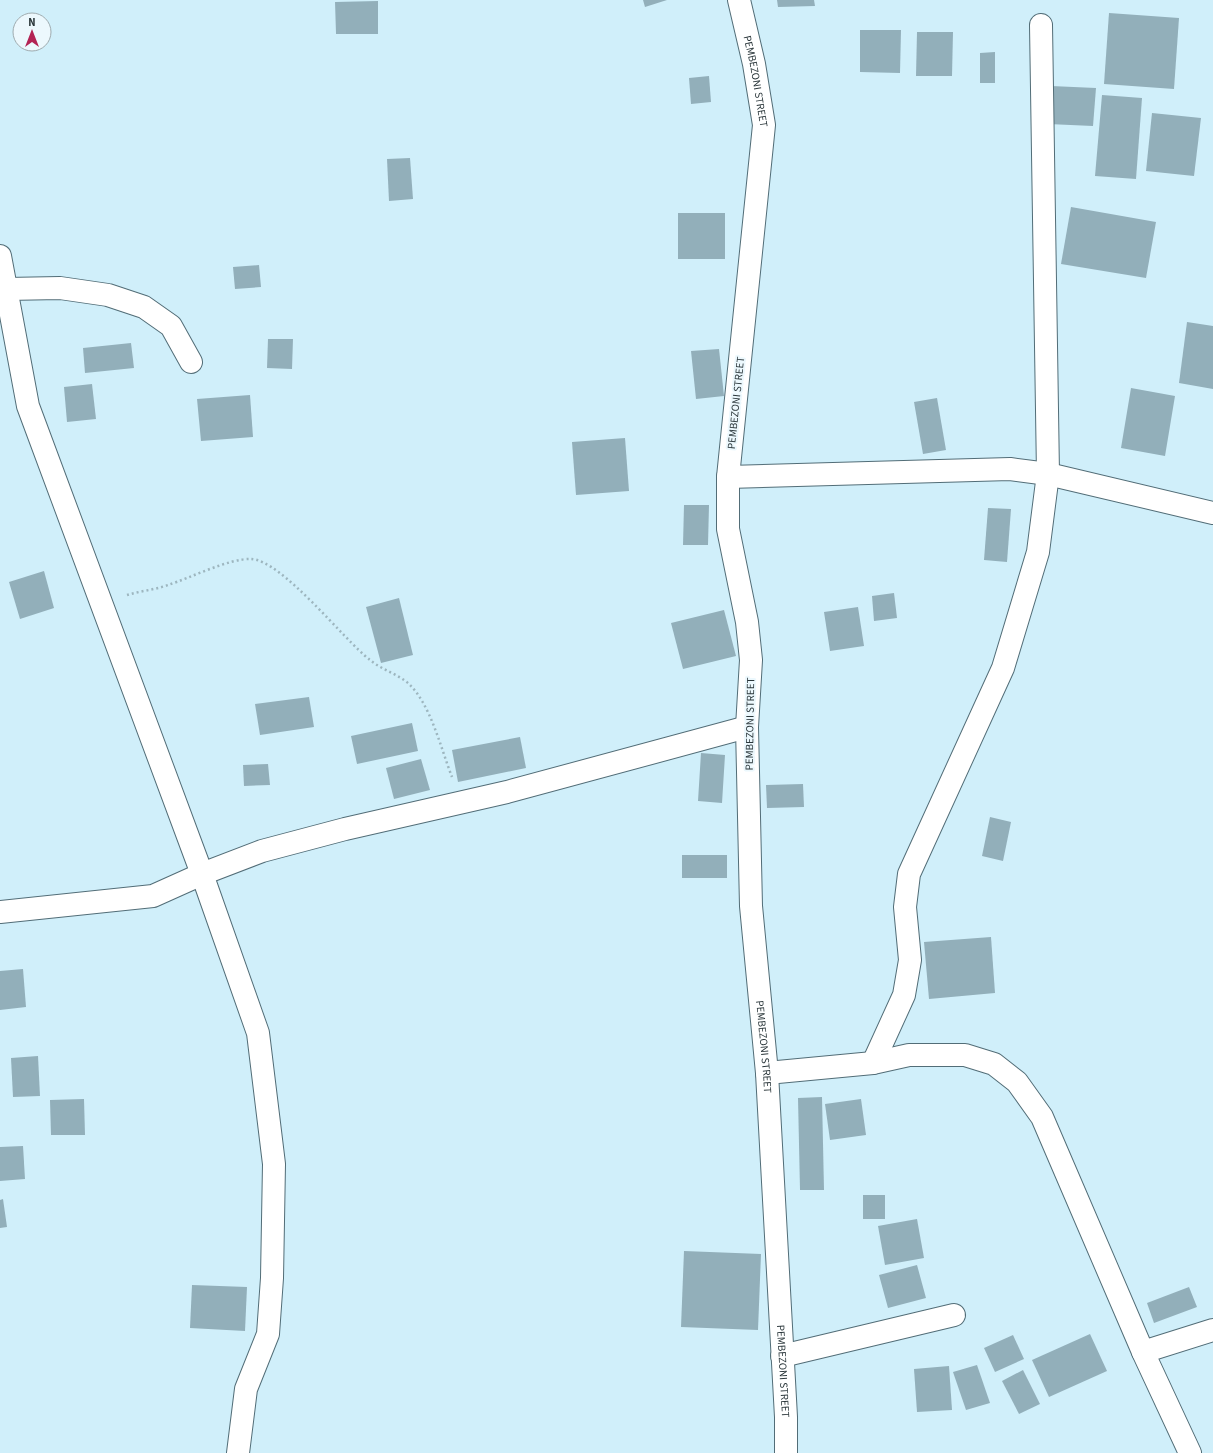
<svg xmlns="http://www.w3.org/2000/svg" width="1213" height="1453" font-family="'Source Sans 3',sans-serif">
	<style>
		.building { fill: #92afba }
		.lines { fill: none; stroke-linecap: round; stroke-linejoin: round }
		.street-casing { stroke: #526d77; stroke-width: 24 }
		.path { stroke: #9db6bf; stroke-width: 2.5; stroke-dasharray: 2 3; stroke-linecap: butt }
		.street { stroke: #fff; stroke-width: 22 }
		.labels { text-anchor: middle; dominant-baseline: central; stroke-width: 4; stroke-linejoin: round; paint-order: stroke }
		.street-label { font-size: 11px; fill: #2b373b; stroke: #ecf8fd }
	</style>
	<rect width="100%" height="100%" fill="#d0effa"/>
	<g class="building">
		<path d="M 643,0 L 667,0 L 645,7 Z"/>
		<path d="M 777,0 L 814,0 L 815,6 L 778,7 Z"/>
		<path d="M 378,1 L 378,34 L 336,34 L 335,2 Z"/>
		<path d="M 1109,13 L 1179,18 L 1174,89 L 1104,84 Z"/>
		<path d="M 860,30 L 901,30 L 900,73 L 860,72 Z"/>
		<path d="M 917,32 L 953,32 L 952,76 L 916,76 Z"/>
		<path d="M 995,52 L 995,83 L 980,83 L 980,53 Z"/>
		<path d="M 709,76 L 711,102 L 691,104 L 689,78 Z"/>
		<path d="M 1051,86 L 1096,88 L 1093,126 L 1048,124 Z"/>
		<path d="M 1102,95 L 1142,98 L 1136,179 L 1095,176 Z"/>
		<path d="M 1152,113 L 1201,118 L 1194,176 L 1146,171 Z"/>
		<path d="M 410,158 L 413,199 L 389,201 L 387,159 Z"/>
		<path d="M 1071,207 L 1156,222 L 1146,278 L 1061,264 Z"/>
		<rect x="678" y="213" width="47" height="46"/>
		<path d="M 259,265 L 261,287 L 235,289 L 233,267 Z"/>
		<path d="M 1187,322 L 1213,326 L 1213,389 L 1179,383 Z"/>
		<path d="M 268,339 L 293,339 L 292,369 L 267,368 Z"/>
		<path d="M 131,343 L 134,368 L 85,373 L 83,348 Z"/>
		<path d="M 719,349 L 724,396 L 696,399 L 691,351 Z"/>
		<path d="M 92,384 L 96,419 L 67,422 L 64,387 Z"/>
		<path d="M 1131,388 L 1175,396 L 1165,456 L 1121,448 Z"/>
		<path d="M 250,395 L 253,437 L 201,441 L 197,399 Z"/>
		<path d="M 937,398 L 946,450 L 923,454 L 914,402 Z"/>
		<path d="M 625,438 L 629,491 L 576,495 L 572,442 Z"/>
		<path d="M 684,505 L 709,505 L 708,545 L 683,545 Z"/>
		<path d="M 988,508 L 1011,509 L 1007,562 L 984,560 Z"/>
		<path d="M 44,571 L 54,608 L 20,619 L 9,582 Z"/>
		<path d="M 894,593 L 897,618 L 874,621 L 872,596 Z"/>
		<path d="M 399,598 L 413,655 L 381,663 L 366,607 Z"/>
		<path d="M 858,607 L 864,646 L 830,651 L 824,612 Z"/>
		<path d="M 724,610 L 736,656 L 683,669 L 671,623 Z"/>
		<path d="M 309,697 L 314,727 L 260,735 L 255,704 Z"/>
		<path d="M 412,723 L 418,751 L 357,764 L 351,736 Z"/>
		<path d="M 520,737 L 526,768 L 458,782 L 452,750 Z"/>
		<path d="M 701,753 L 725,755 L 722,803 L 698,801 Z"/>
		<path d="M 421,759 L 430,790 L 394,799 L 386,768 Z"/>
		<path d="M 268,764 L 270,785 L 244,786 L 243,765 Z"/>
		<path d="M 803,784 L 804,807 L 767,808 L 766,785 Z"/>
		<path d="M 990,817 L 1011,822 L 1003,861 L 982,856 Z"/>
		<rect x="682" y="855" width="45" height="23"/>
		<path d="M 991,937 L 995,993 L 929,999 L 924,942 Z"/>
		<path d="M 23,969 L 26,1007 L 0,1010 L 0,971 Z"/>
		<path d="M 38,1056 L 40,1096 L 13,1097 L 11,1058 Z"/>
		<path d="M 822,1097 L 824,1190 L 800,1190 L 798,1098 Z"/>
		<path d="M 84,1099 L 85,1135 L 51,1135 L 50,1100 Z"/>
		<path d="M 861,1099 L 866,1135 L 830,1140 L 825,1104 Z"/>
		<path d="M 23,1146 L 25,1179 L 0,1181 L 0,1147 Z"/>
		<rect x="863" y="1195" width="22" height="24"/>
		<path d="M 3,1199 L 7,1227 L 0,1228 L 0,1200 Z"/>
		<path d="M 917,1219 L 924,1258 L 885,1265 L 878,1226 Z"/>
		<path d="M 684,1251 L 761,1254 L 758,1330 L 681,1327 Z"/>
		<path d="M 917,1265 L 926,1298 L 888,1308 L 879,1275 Z"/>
		<path d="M 192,1285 L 247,1287 L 245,1331 L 190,1328 Z"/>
		<path d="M 1189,1287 L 1197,1307 L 1154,1323 L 1147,1303 Z"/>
		<path d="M 1090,1334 L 1107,1371 L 1049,1397 L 1032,1360 Z"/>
		<path d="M 1013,1335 L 1024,1359 L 995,1372 L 984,1348 Z"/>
		<path d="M 977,1365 L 990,1403 L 966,1410 L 953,1372 Z"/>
		<path d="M 949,1366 L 952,1410 L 917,1412 L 914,1369 Z"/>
		<path d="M 1023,1370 L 1040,1404 L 1019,1414 L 1002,1381 Z"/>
	</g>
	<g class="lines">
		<defs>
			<g id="street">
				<path id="s1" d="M 739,0 L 754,64 L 764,125 L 728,477 L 728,529 L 747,622 L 751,660 L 747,727 L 751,906 L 767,1073 L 786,1417 L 786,1453"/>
				<path d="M 0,256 L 28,406 L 202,874 L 258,1033 L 274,1164 L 272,1278 L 268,1334 L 246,1389 L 238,1453"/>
				<path d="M 6,289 L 60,288 L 108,295 L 144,307 L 171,326 L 191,362"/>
				<path d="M 728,477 L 1010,469 L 1048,474 L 1213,513"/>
				<path d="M 0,912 L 153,896 L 202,874 L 262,851 L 345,829 L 507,792 L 747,727"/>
				<path d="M 873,1063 L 904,995 L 910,960 L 905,907 L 909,874 L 1003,668 L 1038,552 L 1048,474 L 1041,25"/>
				<path d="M 767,1073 L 873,1063 L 909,1055 L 965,1055 L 994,1064 L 1017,1082 L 1042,1117 L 1143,1352 L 1190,1453"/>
				<path d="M 1143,1352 L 1213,1330"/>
				<path d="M 782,1356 L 954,1315"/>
			</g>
		</defs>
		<use href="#street" class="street-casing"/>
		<path class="path" d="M 127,595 C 140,591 154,590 168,585 C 190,578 230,558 251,559 C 282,560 344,640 370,660 C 382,670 398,674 409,684 C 431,705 441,749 452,777"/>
		<use href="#street" class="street"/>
	</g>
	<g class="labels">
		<g class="street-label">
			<text stroke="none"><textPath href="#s1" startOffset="83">PEMBEZONI STREET</textPath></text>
			<text transform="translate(736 403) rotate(-84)">PEMBEZONI STREET</text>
			<text transform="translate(750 724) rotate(-89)">PEMBEZONI STREET</text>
			<text stroke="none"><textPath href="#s1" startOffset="1054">PEMBEZONI STREET</textPath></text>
			<text stroke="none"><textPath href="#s1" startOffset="1379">PEMBEZONI STREET</textPath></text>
		</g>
	</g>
	<g transform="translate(32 32)"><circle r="19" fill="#ecf8fd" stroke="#9fabaf"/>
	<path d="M0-3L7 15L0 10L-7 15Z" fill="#b32354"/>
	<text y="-6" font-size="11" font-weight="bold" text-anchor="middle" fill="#2b373b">N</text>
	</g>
</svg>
